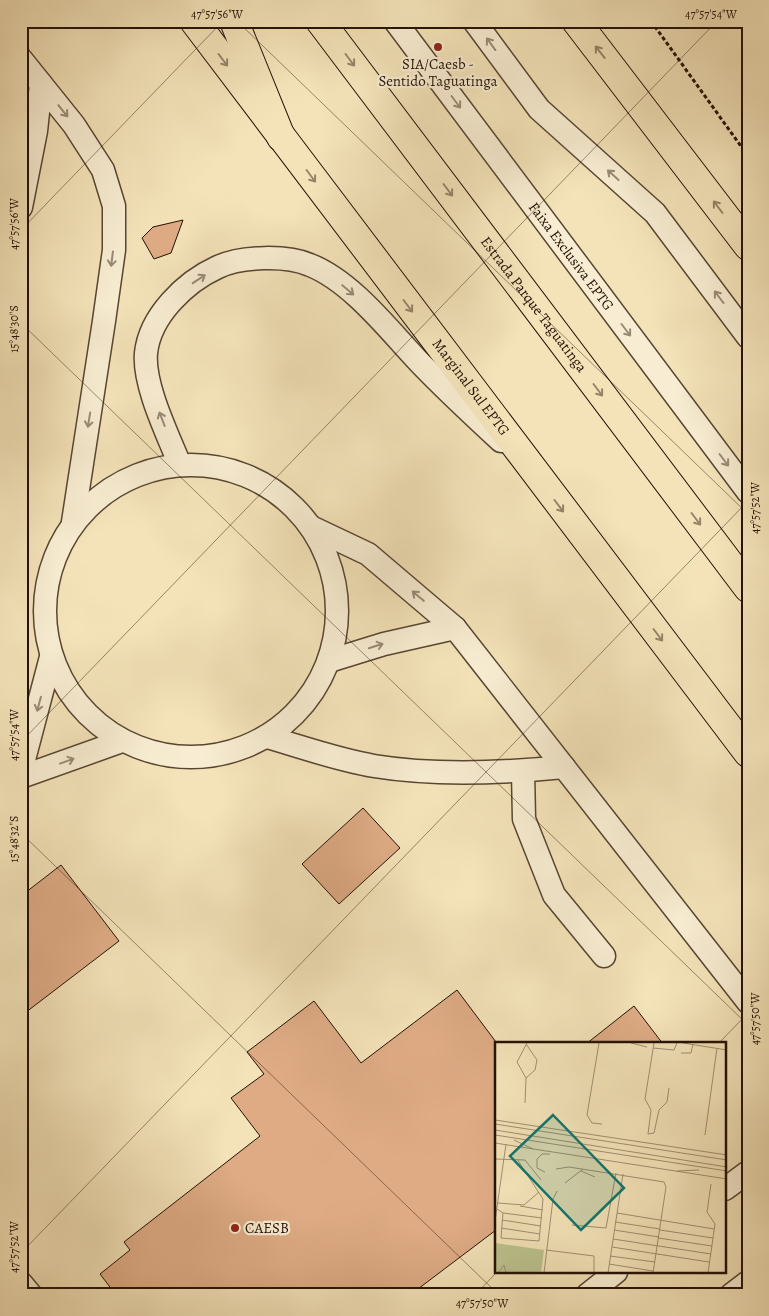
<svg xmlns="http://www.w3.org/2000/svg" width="769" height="1316" font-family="Alegreya,serif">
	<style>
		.building { fill: #deab85; stroke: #241105 }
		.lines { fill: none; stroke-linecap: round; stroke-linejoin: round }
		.service-casing { stroke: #584632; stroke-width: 25 }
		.primary-casing { stroke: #241105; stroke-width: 30 }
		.trunk-casing { stroke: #241105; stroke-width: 30 }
		.motorway-casing { stroke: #241105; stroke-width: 30 }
		.path { stroke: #241105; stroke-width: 3; stroke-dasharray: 4 2.5; stroke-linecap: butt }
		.service { stroke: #f8edd2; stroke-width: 22 }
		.primary { stroke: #f4e3b9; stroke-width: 28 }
		.trunk { stroke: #f4e3b9; stroke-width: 28 }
		.motorway { stroke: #f4e3b9; stroke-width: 28 }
		.oneway { stroke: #998a76 }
		.oneway2 { stroke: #968468 }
		.ticks { fill: none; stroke: #241105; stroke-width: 1; stroke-opacity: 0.45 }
		.poi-dot { fill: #8f2418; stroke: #f8edd2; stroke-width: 2 }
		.labels { text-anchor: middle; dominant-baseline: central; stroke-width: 4.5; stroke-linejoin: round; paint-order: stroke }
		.poi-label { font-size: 15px; fill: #241105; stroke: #f8edd2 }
		.street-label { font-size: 15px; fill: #241105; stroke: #f8edd2 }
		.inset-road { fill: none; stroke: #a18f71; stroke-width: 1 }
		.view { fill: #0f766e; fill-opacity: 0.15; stroke: #0f766e; stroke-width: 2.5 }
		.inset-edge { fill: none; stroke: #241105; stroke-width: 2.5 }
		.neatline { fill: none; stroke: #241105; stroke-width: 2 }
		.ticks-label { font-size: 12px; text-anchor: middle; fill: #241105 }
	</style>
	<rect width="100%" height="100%" fill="#f4e3b9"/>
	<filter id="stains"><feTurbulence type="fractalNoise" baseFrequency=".004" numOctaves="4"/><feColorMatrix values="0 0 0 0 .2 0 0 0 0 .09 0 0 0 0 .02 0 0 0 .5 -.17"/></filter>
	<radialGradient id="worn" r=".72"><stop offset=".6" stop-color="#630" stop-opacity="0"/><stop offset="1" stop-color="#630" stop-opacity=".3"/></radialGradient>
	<g class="building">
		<path d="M 183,220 L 171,253 L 154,259 L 142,238 L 153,227 Z"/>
		<path d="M 363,808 L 400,848 L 339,904 L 302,864 Z"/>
		<path d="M 61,865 L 119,941 L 21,1016 L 21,896 Z"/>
		<path d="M 457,990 L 496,1042 L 496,1230 L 410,1295 L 116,1295 L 100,1274 L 130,1250 L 124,1242 L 260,1136 L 231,1098 L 264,1074 L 247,1052 L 314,1001 L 361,1063 Z"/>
		<path d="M 634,1006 L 663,1044 L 586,1044 Z"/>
	</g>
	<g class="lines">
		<defs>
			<g id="service">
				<path id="s1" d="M 395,21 L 748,492"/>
				<path d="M 474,21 L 539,109 L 655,213 L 748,337"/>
				<path d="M 21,59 L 74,125 L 103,170 L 114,206 L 114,250 L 104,321 L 73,522"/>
				<path d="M 21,207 L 36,131 L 41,84"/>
				<path d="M 180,465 C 168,435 143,385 146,353 C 150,316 185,282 218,267 C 241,256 287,255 310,265 C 353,282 391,333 422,365 C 447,391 474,416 501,441"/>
				<circle cx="191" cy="611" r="146"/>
				<path d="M 311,527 L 368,554 L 455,628 L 748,1002"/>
				<path d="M 329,661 L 384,644 L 455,628"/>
				<path d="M 267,737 C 302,747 338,760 374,766 C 435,776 503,773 564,767"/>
				<path d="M 21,771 L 51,657"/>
				<path d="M 523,771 L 524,819 L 554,895 L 604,956"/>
				<path d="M 21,777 L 122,741"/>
				<path d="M 725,1189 L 748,1172"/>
				<path d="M 21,1283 L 31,1295"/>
				<path d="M 587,1295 L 616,1272"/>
				<path d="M 731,1295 L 748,1282"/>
			</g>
			<g id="primary">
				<path id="s2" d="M 194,21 L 748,753"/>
			</g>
			<g id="trunk">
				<path id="s3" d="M 320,21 L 748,588"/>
				<path d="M 576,21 L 748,246"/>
			</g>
			<path id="motorway" d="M 234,21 L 281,137"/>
		</defs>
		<use href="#service" class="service-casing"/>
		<use href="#primary" class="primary-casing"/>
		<use href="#trunk" class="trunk-casing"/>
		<use href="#motorway" class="motorway-casing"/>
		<path class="path" d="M 651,21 L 748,156"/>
		<use href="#service" class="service"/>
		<use href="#primary" class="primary"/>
		<use href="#trunk" class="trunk"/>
		<use href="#motorway" class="motorway"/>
	</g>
	<defs><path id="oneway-shaft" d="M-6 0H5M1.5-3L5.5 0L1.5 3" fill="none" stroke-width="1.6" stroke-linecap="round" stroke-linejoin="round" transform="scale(1.25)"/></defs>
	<g class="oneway">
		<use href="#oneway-shaft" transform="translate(491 44) rotate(-126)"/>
		<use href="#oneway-shaft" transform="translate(456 102) rotate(53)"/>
		<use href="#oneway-shaft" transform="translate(63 111) rotate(51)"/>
		<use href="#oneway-shaft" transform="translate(613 175) rotate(-138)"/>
		<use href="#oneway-shaft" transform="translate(112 259) rotate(97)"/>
		<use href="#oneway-shaft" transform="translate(199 279) rotate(-33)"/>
		<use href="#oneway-shaft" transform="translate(348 290) rotate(40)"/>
		<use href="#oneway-shaft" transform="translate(719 297) rotate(-127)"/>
		<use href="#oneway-shaft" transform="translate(626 330) rotate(53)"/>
		<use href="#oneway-shaft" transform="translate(162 419) rotate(-111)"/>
		<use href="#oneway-shaft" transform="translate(89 420) rotate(99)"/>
		<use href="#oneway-shaft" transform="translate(724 460) rotate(53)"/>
		<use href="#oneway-shaft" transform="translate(418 596) rotate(-140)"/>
		<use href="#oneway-shaft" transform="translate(376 646) rotate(-18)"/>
		<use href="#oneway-shaft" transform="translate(39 704) rotate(105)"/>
		<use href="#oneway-shaft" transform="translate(67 761) rotate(-20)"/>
	</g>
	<g class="oneway2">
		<use href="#oneway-shaft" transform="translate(600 52) rotate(-128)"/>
		<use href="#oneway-shaft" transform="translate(223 60) rotate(53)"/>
		<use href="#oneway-shaft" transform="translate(350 60) rotate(53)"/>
		<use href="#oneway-shaft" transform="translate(311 176) rotate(53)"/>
		<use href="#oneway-shaft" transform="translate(448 190) rotate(53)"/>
		<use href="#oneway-shaft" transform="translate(718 207) rotate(-127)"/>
		<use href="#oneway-shaft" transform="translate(408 306) rotate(53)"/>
		<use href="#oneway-shaft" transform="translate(598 390) rotate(53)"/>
		<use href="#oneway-shaft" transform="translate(559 506) rotate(53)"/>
		<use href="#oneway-shaft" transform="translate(696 519) rotate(53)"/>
		<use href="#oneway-shaft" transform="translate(658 635) rotate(53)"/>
	</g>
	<path class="ticks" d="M 237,21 L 748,514M 21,230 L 223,21M 21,323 L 748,1025M 21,742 L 717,21M 21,833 L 499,1295M 718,1044 L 748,1013M 21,1253 L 748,501M 475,1295 L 497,1272"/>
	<g class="poi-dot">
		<circle cx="438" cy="47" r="5"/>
		<circle cx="235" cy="1228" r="5"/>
	</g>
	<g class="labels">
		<g class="poi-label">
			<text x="438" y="64">SIA/Caesb -<tspan x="438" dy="17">Sentido Taguatinga</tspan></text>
			<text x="245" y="1228" text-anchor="start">CAESB</text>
		</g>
		<g class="street-label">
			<text stroke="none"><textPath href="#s1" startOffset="294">Faixa Exclusiva EPTG</textPath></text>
			<text stroke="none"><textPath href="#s3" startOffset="355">Estrada Parque Taguatinga</textPath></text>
			<text stroke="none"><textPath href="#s2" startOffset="459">Marginal Sul EPTG</textPath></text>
		</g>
	</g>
	<g transform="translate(495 1042)">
		<rect width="231" height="231" fill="#f4e3b9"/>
		<path d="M 0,201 L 49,208 L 46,231 L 0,231 Z" fill="#bcc38f"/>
		<path class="inset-road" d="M 104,1 L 92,73 L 97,81 L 107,82M 136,1 L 152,5M 159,1 L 150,57 L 156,68 L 153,92 L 159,91 L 164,68 L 172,60 L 174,46M 188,1 L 232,8M 31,2 L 42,18 L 40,28 L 31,36M 158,6 L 179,8 L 182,1M 186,11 L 196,11 L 198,2M 30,61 L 31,36 L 22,20 L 32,1M 0,78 L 232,113M 0,82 L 232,118M 0,88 L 232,125M 0,93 L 232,129M 210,93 L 222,6M 19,98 L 38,107M 0,101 L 232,137M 0,117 L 30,118 L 46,138M 61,127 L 74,125 L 169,140 L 171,145 L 158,231M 86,129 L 100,135M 182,129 L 204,128M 50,130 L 42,126 L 42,117 L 47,112 L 55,112M 70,141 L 88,127M 3,161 L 29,163 L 44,150M 25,164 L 48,168M 2,167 L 8,171 L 6,196 L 44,199 L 48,157 L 22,117M 8,171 L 47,176M 122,171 L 219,187M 7,178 L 46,184M 0,179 L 11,102M 120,180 L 165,187M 77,183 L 111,186 L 121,131M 6,186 L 45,192M 119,188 L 164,195M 165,188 L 218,196M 163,196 L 217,204M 118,197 L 216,212M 117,205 L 214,220M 51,208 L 99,214 L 99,231M 115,214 L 160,220M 114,222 L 158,229M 3,231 L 9,223 L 11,231M 49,231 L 58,157 L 62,149M 113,231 L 128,132M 213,231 L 220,182 L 212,170 L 216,142"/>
		<path class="view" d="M 58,73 L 129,146 L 86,188 L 15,114 Z"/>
		<rect width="231" height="231" class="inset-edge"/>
	</g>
	<rect width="769" height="1316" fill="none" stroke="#f4e3b9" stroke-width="55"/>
	<rect x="28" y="28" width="714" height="1260" class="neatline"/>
	<g class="ticks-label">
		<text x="217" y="18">47°57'56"W</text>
		<text x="711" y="18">47°57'54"W</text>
		<text transform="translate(14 224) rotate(-90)" y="4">47°57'56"W</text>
		<text transform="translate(14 329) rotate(-90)" y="4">15°48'30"S</text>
		<text transform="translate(755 508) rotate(-90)" y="4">47°57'52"W</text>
		<text transform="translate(14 735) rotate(-90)" y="4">47°57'54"W</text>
		<text transform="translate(14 839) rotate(-90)" y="4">15°48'32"S</text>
		<text transform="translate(755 1019) rotate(-90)" y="4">47°57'50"W</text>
		<text transform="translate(14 1247) rotate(-90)" y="4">47°57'52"W</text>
		<text x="482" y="1307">47°57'50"W</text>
	</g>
	<rect width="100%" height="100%" filter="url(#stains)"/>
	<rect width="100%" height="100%" fill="url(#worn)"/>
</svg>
